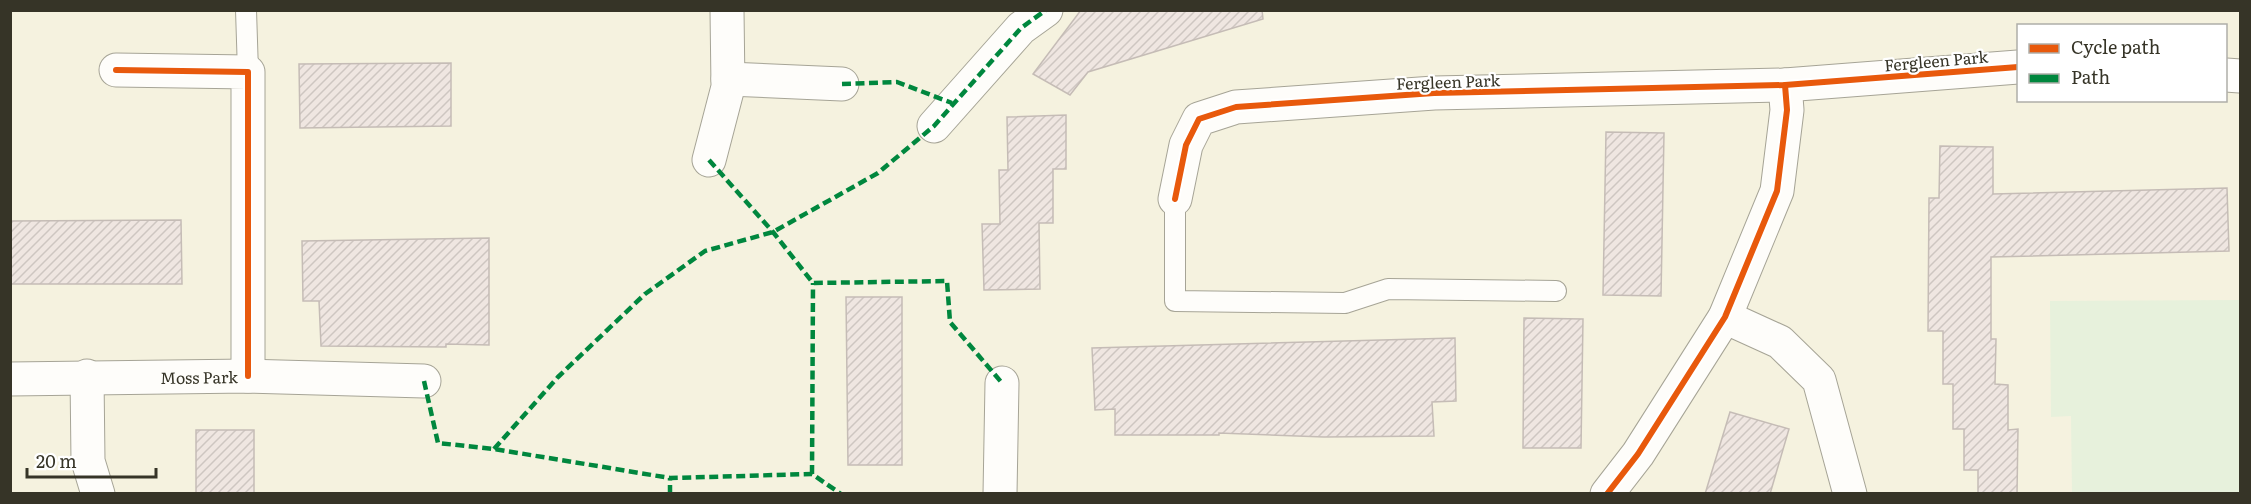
<svg xmlns="http://www.w3.org/2000/svg" width="2251" height="504" font-family="Literata,serif">
	<style>
		.green { fill: #e7f1dc }
		.building { fill: url(#building-hatch); stroke: #c5bcb6; stroke-width: 1.5 }
		.lines { fill: none; stroke-linecap: round; stroke-linejoin: round }
		.lane-casing { stroke: #a6a496; stroke-width: 22 }
		.street-casing { stroke: #a6a496; stroke-width: 35 }
		.lane { stroke: #fefdfa; stroke-width: 20 }
		.street { stroke: #fefdfa; stroke-width: 33 }
		.quiet { stroke: #00873e; stroke-width: 4.5; stroke-dasharray: 9 4.5; stroke-linecap: butt }
		.cycleway-casing { stroke: #fff; stroke-width: 10 }
		.cycleway { stroke: #e8590c; stroke-width: 6 }
		.labels { text-anchor: middle; dominant-baseline: central; stroke-width: 4.5; stroke-linejoin: round; paint-order: stroke }
		.street-label { font-size: 16px; fill: #363427; stroke: #fff }
	</style>
	<defs>
		<pattern id="building-hatch" width="6" height="6" patternUnits="userSpaceOnUse" patternTransform="scale(1.5)"><rect width="6" height="6" fill="#efe6e1"/><path d="M-1 1l2-2M0 6l6-6M5 7l2-2" fill="none" stroke="#cec6c1"/></pattern>
	</defs>
	<rect width="100%" height="100%" fill="#f5f2df"/>
	<path class="green" d="M 2240,300 L 2240,493 L 2072,493 L 2071,416 L 2051,417 L 2050,301 Z"/>
	<g class="building">
		<path d="M 1081,10 L 1262,10 L 1263,19 L 1088,72 L 1070,95 L 1033,74 Z"/>
		<path d="M 451,63 L 451,126 L 300,128 L 299,64 Z"/>
		<path d="M 1066,115 L 1066,169 L 1053,169 L 1053,223 L 1039,223 L 1040,289 L 984,290 L 982,224 L 1000,224 L 999,170 L 1008,170 L 1007,117 Z"/>
		<path d="M 1606,132 L 1664,133 L 1661,296 L 1603,295 Z"/>
		<path d="M 1940,146 L 1993,147 L 1993,194 L 2227,188 L 2229,251 L 1991,257 L 1991,339 L 1996,339 L 1995,384 L 2008,385 L 2008,430 L 2018,429 L 2017,494 L 1978,494 L 1978,470 L 1964,470 L 1964,429 L 1953,429 L 1953,384 L 1943,384 L 1943,331 L 1928,331 L 1929,198 L 1939,198 Z"/>
		<path d="M 181,220 L 182,284 L 10,284 L 10,221 Z"/>
		<path d="M 489,238 L 489,345 L 446,344 L 446,347 L 321,346 L 319,301 L 303,301 L 302,241 Z"/>
		<path d="M 846,297 L 902,297 L 902,465 L 848,465 Z"/>
		<path d="M 1524,318 L 1583,319 L 1581,448 L 1523,448 Z"/>
		<path d="M 1455,338 L 1456,401 L 1432,402 L 1434,436 L 1324,437 L 1219,433 L 1219,435 L 1115,435 L 1115,409 L 1095,410 L 1092,348 Z"/>
		<path d="M 1730,412 L 1789,429 L 1770,494 L 1705,494 Z"/>
		<rect x="196" y="430" width="58" height="64"/>
	</g>
	<g class="lines">
		<defs>
			<g id="lane">
				<path d="M 246,10 L 248,72"/>
				<path d="M 1175,199 L 1175,301 L 1345,303 L 1388,289 L 1556,291"/>
			</g>
			<g id="street">
				<path d="M 116,70 L 248,72 L 248,376"/>
				<path d="M 2226,75 L 2240,76"/>
				<path d="M 728,79 L 842,84"/>
				<path d="M 934,126 L 1021,28 L 1046,10"/>
				<path d="M 709,160 L 728,87 L 727,10"/>
				<path d="M 1175,199 L 1186,145 L 1199,119 L 1236,107 L 1434,93 L 1785,85 L 2018,67"/>
				<path d="M 1725,317 L 1780,342 L 1819,380 L 1850,494"/>
				<path d="M 87,376 L 88,461 L 98,494"/>
				<path id="s1" d="M 10,379 L 248,376 L 424,381"/>
				<path d="M 1000,494 L 1002,383"/>
				<path d="M 1607,494 L 1638,454 L 1725,317 L 1777,191 L 1787,110 L 1785,85"/>
			</g>
		</defs>
		<use href="#lane" class="lane-casing"/>
		<use href="#street" class="street-casing"/>
		<use href="#lane" class="lane"/>
		<use href="#street" class="street"/>
		<g class="quiet">
			<path d="M 842,84 L 897,82 L 952,103"/>
			<path d="M 709,160 L 773,232 L 813,283 L 947,281 L 950,322 L 1002,383"/>
			<path d="M 424,381 L 438,443 L 494,449 L 670,478 L 812,474 L 841,494"/>
			<path d="M 494,449 L 558,377 L 645,294 L 705,251 L 773,232 L 878,173 L 934,126 L 1021,28 L 1046,10"/>
			<path d="M 812,474 L 813,283"/>
			<path d="M 670,494 L 670,478"/>
		</g>
		<defs>
			<g id="cycleway">
				<path d="M 116,70 L 248,72 L 248,376"/>
				<path d="M 1175,199 L 1186,145 L 1199,119 L 1236,107 L 1434,93 L 1785,85 L 2018,67"/>
				<path d="M 1607,494 L 1638,454 L 1725,317 L 1777,191 L 1787,110 L 1785,85"/>
			</g>
		</defs>
		<use href="#cycleway" class="cycleway-casing"/>
		<use href="#cycleway" class="cycleway"/>
	</g>
	<g class="labels">
		<g class="street-label">
			<text transform="translate(1936 60) rotate(-5)">Fergleen Park</text>
			<text transform="translate(1448 81) rotate(-2)">Fergleen Park</text>
			<text stroke="none"><textPath href="#s1" startOffset="189">Moss Park</textPath></text>
		</g>
	</g>
	<rect width="2251" height="504" fill="none" stroke="#363427" stroke-width="24"/>
	<rect x="2017" y="24" width="210" height="78" fill="#ffffff" stroke="#afaea9" stroke-width="1.5"/>
	<rect x="2029" y="44" width="30" height="9" fill="#e8590c" stroke="#afaea9" stroke-width="1.5"/>
	<text x="2071" y="54" font-size="18" fill="#363427">Cycle path</text>
	<rect x="2029" y="74" width="30" height="9" fill="#00873e" stroke="#afaea9" stroke-width="1.5"/>
	<text x="2071" y="84" font-size="18" fill="#363427">Path</text>
	<path d="M27 468v9h129v-9" fill="none" stroke="#363427" stroke-width="3"/>
	<text x="36" y="468" font-size="18" fill="#363427" stroke="#ffffff" stroke-width="4.5" paint-order="stroke">20 m</text>
</svg>
